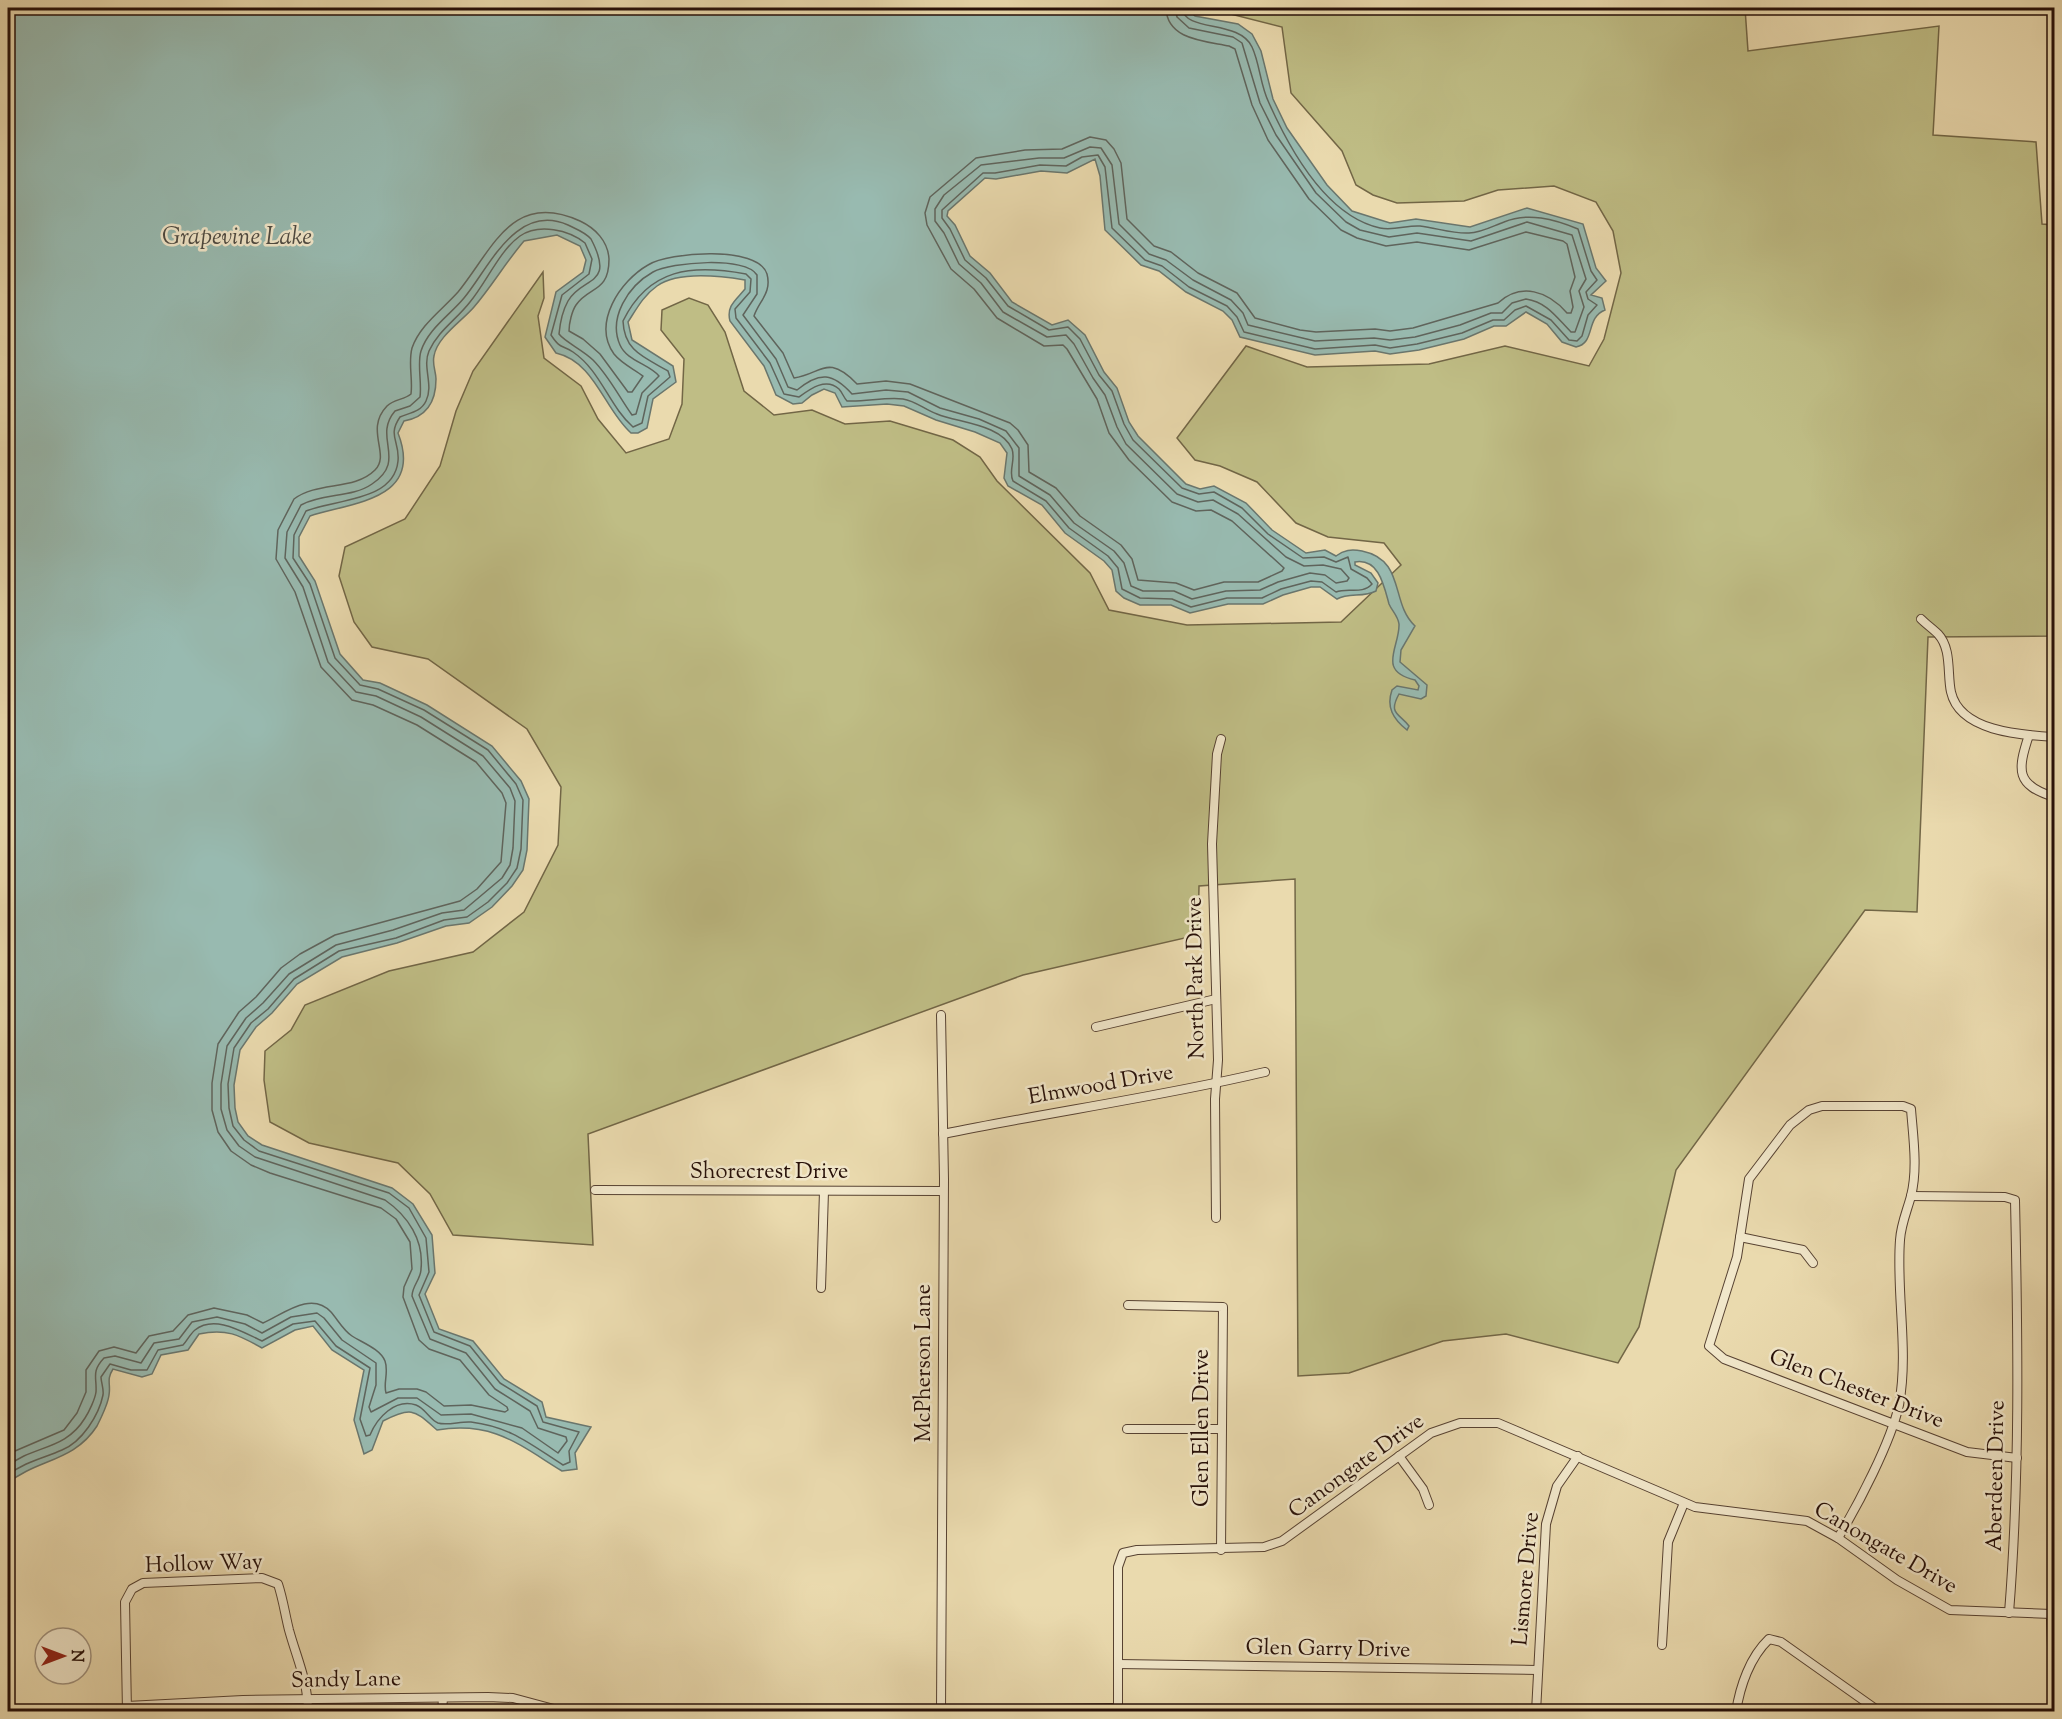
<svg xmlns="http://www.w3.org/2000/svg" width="2062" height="1719" font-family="'Sorts Mill Goudy',serif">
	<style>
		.green { fill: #bfbd85; stroke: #726646; stroke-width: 1.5 }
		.water { fill: #98bab0; stroke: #6a766d; stroke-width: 1.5 }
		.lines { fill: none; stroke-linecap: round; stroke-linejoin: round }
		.shore { stroke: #5f645c; stroke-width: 1.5 }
		.minor-casing { stroke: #574232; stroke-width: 10 }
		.minor { stroke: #f1e7ca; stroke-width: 8 }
		.labels { text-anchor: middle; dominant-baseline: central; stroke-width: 5; stroke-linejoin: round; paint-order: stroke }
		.street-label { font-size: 22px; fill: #260f08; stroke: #f1e7ca }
		.water-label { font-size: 24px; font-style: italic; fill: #4e4b43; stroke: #f1e7ca }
	</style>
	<rect width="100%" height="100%" fill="#eadaae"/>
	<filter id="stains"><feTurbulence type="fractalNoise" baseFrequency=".00333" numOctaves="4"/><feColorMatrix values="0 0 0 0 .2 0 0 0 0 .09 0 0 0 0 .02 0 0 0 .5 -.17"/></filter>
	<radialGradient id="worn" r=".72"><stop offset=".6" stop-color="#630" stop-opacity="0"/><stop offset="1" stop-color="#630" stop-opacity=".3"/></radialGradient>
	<path class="green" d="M 1207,8 L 1745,8 L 1748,51 L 1939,26 L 1933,135 L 2036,142 L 2042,224 L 2054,225 L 2054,636 L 1928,637 L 1917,912 L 1865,910 L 1676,1170 L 1639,1327 L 1618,1363 L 1506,1334 L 1443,1341 L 1349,1373 L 1298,1376 L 1295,879 L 1199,886 L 1198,935 L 1023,975 L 588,1134 L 593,1245 L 453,1235 L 430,1194 L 398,1163 L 309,1143 L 270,1122 L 264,1080 L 265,1051 L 291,1030 L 305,1005 L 389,971 L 473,952 L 524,912 L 558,845 L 561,787 L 527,729 L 428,659 L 372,647 L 354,622 L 339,576 L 345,547 L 405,519 L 440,466 L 456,411 L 473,371 L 543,272 L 544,298 L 538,316 L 544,358 L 581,386 L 598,419 L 626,453 L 669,439 L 682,404 L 684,359 L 661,330 L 662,310 L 689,298 L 708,305 L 725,332 L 744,391 L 774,415 L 812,410 L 845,424 L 890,421 L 953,440 L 980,457 L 997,481 L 1090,573 L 1109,610 L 1187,625 L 1341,622 L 1401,565 L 1384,543 L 1328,537 L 1296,523 L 1257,482 L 1220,466 L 1195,460 L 1177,438 L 1246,346 L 1307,367 L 1429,364 L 1505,346 L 1589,366 L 1604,339 L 1621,273 L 1613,231 L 1596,202 L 1554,186 L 1498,190 L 1464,201 L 1397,203 L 1373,195 L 1356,185 L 1342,151 L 1291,93 L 1282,27 Z"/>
	<path class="water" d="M 8,8 L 1187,8 L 1195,16 L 1238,24 L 1252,34 L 1261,51 L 1273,99 L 1287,128 L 1327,185 L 1352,211 L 1390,223 L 1416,219 L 1470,227 L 1527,208 L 1583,224 L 1596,268 L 1606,281 L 1591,295 L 1602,298 L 1605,310 C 1585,318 1596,343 1576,347 L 1562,342 L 1547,324 L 1526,312 L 1506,326 L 1494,326 L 1464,339 L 1419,350 L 1390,354 L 1375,351 L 1315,355 L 1240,337 L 1232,320 L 1223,311 L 1186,292 L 1159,271 L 1141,265 L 1105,230 L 1100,176 L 1095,159 L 1067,173 L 1041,171 L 996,179 L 985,178 L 948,211 L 947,216 L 955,225 L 970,256 L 990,273 L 1012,302 L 1052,325 L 1068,320 L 1085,335 L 1104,372 L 1117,388 L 1129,422 L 1138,436 L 1186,484 L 1200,489 L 1214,486 L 1246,503 L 1272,530 L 1306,553 L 1325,550 L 1336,556 C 1344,550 1351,549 1362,551 C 1406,560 1390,603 1415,626 L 1401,650 L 1400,662 L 1427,685 L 1426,696 L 1421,699 L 1399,694 C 1388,714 1399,713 1409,726 L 1407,730 C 1393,719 1386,707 1392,690 L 1397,686 L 1418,690 L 1419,686 L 1415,680 C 1376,671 1400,647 1399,624 C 1398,616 1392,611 1389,604 C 1384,586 1379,558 1355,562 L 1355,565 L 1371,573 L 1378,583 L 1376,591 C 1363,598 1349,592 1337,599 L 1320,587 L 1311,587 L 1283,595 L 1263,604 L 1228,604 L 1190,613 L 1171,605 L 1140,605 L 1124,598 L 1116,591 L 1112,570 L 1104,561 L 1065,533 L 1042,505 L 1008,486 L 1004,478 L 1007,453 L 1000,443 L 975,432 L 936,420 L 904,406 L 887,404 L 842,407 L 835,393 L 824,389 L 812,395 L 802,403 L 793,404 L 776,395 L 764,366 L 730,321 C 726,306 736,300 745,289 L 745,280 C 721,276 678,271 657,286 C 644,295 637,308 628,322 L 632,340 L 673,366 L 676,382 L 653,399 L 647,428 L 638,433 L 631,433 C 604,409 595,362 556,353 L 545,337 L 556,292 L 583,272 L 586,260 L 580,246 L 557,235 L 524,241 C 506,262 492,286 474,307 C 462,321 437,337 434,356 C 432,364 436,372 436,379 C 436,402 427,417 404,421 L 398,433 C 424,500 353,502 310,516 L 299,537 L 299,556 L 315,581 L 340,654 L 363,680 L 380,683 L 427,705 L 492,746 L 521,781 L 529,799 L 527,850 L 523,870 L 512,886 L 492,907 L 469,923 L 446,926 L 397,943 L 342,957 L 297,984 L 272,1013 L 256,1027 L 240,1050 L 234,1085 L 235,1108 L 238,1122 L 248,1136 L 262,1145 L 392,1188 L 413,1204 L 432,1235 L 435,1273 L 425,1294 L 439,1329 L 473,1341 L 504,1379 L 542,1402 L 546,1417 L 591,1427 L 575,1453 L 577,1469 L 562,1471 C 518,1444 493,1421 437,1430 C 414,1410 412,1406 383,1421 L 372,1450 L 364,1454 L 354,1420 L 364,1370 L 332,1350 L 313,1326 L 295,1330 L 262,1348 C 239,1335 226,1328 199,1334 L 188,1350 L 161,1355 L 152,1374 L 142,1377 L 113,1369 C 106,1380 111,1384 109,1395 C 108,1404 101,1418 97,1426 C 74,1462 37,1459 8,1483 Z"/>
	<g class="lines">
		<g class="shore">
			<path d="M 8,1454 L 64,1430 L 77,1413 L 86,1392 L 86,1370 L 99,1351 L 114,1347 L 136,1353 L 149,1336 L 173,1331 L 188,1315 L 214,1308 L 247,1315 L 263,1323 C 282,1315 311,1290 331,1312 C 338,1320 343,1330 352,1336 C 363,1343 380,1349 385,1361 C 389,1372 383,1383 386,1393 L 399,1389 L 417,1389 L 426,1392 L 444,1406 L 471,1405 L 505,1412 L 508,1410 L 507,1407 L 489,1395 L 460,1360 L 429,1349 L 419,1340 L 403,1297 L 404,1287 L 412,1269 L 410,1242 L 396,1219 L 381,1208 L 270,1173 L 251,1165 L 231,1151 L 218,1132 L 212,1110 L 212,1083 L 218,1044 L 239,1012 L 256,997 L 281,968 L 300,954 L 335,935 L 460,901 L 477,889 L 501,862 L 506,803 L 502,793 L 476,762 L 417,725 L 373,705 L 352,700 L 321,667 L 295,592 L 276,559 L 278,530 L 294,499 C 318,481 354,491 375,470 C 391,454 364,430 387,406 C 394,399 404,400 411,394 C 413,379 408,363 412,348 C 420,325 442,310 458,292 C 493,249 512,190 580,221 C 595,228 608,241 609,259 C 609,293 589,286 576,305 C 572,311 569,323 569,331 L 583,339 L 600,354 L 628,392 L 632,392 L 643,376 C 634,369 622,364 614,354 C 592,323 620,281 648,265 C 669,252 758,245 767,274 C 772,293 759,301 754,316 L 783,353 L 794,378 C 822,374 827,353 857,384 L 886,381 L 910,384 L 1010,423 L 1018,430 L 1028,445 L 1029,472 L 1056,488 L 1080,516 L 1121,545 L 1132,559 L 1138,580 L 1176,583 L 1194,590 L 1224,582 L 1258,582 L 1282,571 L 1284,568 L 1232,521 L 1211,510 L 1196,511 L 1172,502 L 1129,460 L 1109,433 L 1097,399 L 1067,349 L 1063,345 L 1044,346 L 997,318 L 974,289 L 951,269 L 927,225 L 925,213 L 930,197 L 976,158 L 1025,150 L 1062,149 L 1090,137 L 1106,140 L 1114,149 L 1121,163 L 1127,219 L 1154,246 L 1171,252 L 1198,273 L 1237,293 L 1255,318 L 1300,330 L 1316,332 L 1375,329 L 1390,331 L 1413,328 L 1498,303 C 1521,282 1548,291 1567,313 L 1571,313 L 1573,307 L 1570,291 L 1575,277 L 1567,244 L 1563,241 L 1526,232 L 1469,250 L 1417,242 L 1386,246 L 1357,238 L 1341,230 L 1309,199 L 1268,140 L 1252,105 L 1235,49 L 1229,46 C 1205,41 1167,40 1166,8"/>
			<path d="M 8,1466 C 33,1445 65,1451 85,1418 C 89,1412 95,1399 96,1392 C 97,1377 91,1372 104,1358 L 115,1356 L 141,1363 L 154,1343 L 179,1339 L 192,1322 L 217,1317 L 245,1324 L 262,1333 L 291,1317 L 317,1313 L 324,1318 L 342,1340 L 376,1363 L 376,1385 L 369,1407 L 371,1412 L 398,1398 L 417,1398 L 441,1415 L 471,1414 L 522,1428 L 558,1453 L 567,1441 L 566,1437 L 538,1428 L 530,1411 L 495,1389 L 466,1353 L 430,1339 L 412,1296 C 412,1286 421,1279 421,1269 C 424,1240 408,1216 385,1200 L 255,1157 L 239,1146 L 227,1130 L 221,1109 L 221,1084 L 227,1046 L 246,1018 L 263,1003 L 289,974 L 336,945 L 393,930 L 442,913 L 464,910 L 502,878 L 510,865 L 513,848 L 515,801 L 510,788 L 483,756 L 421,717 L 376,696 L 356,692 L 328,662 L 303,587 L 285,558 L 287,532 L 301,505 C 323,493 352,498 372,484 C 408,460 372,438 395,411 L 410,406 L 420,397 C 422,383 417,363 421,351 C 428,329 450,315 464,298 C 489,268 516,202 568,225 C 576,229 585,232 591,239 C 616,287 582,276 568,301 C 563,310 560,323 559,334 C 565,342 583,350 593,360 C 609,376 619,397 632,415 L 636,414 L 642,393 L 659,376 C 649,364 627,361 620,345 C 608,318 628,286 653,272 C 671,262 746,256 757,275 L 757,294 L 743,315 L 776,359 L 788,387 L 797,390 C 820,371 833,373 852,394 L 886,390 L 908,392 L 940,408 L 979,419 L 1006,431 L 1019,448 L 1019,476 L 1050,495 L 1074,523 L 1114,551 L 1124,563 L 1131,586 L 1143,591 L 1174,591 L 1192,599 L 1226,591 L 1260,590 L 1278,582 L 1310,573 L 1325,575 L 1336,583 L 1347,581 L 1349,578 L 1341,569 L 1323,565 L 1304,566 L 1286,557 L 1238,514 L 1213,500 L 1198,502 L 1177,494 L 1126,444 L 1117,427 L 1105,395 L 1093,378 L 1074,344 L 1066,335 L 1047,337 L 1003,312 L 981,283 L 959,264 L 944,233 L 935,221 L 935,209 L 944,195 L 981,165 L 1039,158 L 1064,158 L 1090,147 L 1101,148 L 1112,165 L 1119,224 L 1149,254 L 1166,260 L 1193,280 L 1231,300 L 1243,313 L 1248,325 L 1315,341 L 1374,338 L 1390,340 L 1415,337 L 1460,325 L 1491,313 L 1502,313 L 1512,303 L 1526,299 C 1547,302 1557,318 1571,332 L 1575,332 L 1584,307 L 1579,291 L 1586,279 L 1572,235 L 1527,222 L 1471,241 L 1417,233 L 1389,237 L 1360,230 L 1346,222 L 1316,193 L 1276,135 L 1260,103 L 1242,43 L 1233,37 L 1189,28 L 1177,17 L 1175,8"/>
			<path d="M 8,1475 C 24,1462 44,1458 62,1450 C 82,1442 99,1415 103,1395 C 104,1389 101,1382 101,1377 L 110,1364 L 131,1370 L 147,1370 L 158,1350 L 183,1345 C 187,1341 190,1334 195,1330 C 215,1314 244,1333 262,1341 L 293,1324 L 315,1321 L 336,1346 L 370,1368 L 360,1419 L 366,1436 L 370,1435 C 377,1418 395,1398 416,1405 C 425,1408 430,1420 438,1423 C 447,1426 461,1421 471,1422 C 511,1427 530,1444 563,1465 L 570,1462 L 569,1451 L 579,1432 L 543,1422 L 537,1406 L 500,1383 L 470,1346 L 434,1332 L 419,1295 L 429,1272 L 426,1238 L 409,1208 L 389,1193 L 259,1151 L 244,1140 L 233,1126 L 229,1108 L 228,1084 L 234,1048 L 251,1023 L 268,1009 L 294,979 L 339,951 L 396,938 L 444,920 L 467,917 L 488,902 L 507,883 L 517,868 L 521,849 L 523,800 L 516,784 L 488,750 L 424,710 L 378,689 L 360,685 L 335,658 L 310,584 L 293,558 L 294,535 L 306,511 C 334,499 394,502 398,461 C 400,441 387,436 400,417 C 409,413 421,412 426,401 C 434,385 422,367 429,351 C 438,331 457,319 470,302 C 486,283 500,250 520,236 C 539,223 569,230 585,243 L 592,259 L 589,274 L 562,295 L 551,335 C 561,350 561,344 573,352 C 601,371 609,406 633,427 L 642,423 L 648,396 L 670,377 L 668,371 C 644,357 624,351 623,321 C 649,268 692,264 746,274 L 751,279 L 750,292 L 735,309 L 736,318 L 770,363 L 784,394 L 799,397 C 810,389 826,377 839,389 C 842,392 844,398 847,401 C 866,402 884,397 903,399 C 916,401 925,410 937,414 C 959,423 1001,424 1012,449 C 1016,460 1008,471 1013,481 L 1046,501 L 1069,528 L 1108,556 L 1118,568 L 1122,589 L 1140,598 L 1172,599 L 1191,607 L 1227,598 L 1262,598 L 1281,589 L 1311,581 L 1322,582 L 1336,592 C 1348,587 1362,595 1372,584 L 1367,578 L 1351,569 L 1348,557 L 1336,562 L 1324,557 L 1303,558 L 1268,534 L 1242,508 L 1214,492 L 1199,494 L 1182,488 L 1133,440 L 1124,424 L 1112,391 L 1099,375 L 1080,339 L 1068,327 L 1049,330 L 1008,306 L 986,278 L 965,260 L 950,229 L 942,218 L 942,210 L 983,173 L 995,173 L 1040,165 L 1066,166 L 1082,157 L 1098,155 L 1105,167 L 1112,228 L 1145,260 L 1162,266 L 1189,287 L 1227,306 L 1237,317 L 1244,332 L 1315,349 L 1375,345 L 1390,348 L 1417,344 L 1462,333 L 1493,320 L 1504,320 L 1515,310 L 1526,306 L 1551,320 L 1569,340 L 1577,341 L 1582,336 L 1588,315 L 1597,305 L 1588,299 L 1586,292 L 1597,280 L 1591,271 L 1578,229 C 1554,219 1528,212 1504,222 C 1493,226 1481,233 1469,233 C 1453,234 1437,228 1420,226 C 1407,225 1394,231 1380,228 C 1326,216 1290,150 1269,103 C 1260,85 1260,64 1252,47 C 1239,19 1185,33 1182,8"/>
		</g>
		<defs>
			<g id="minor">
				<path d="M 1921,619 C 1926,624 1933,629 1938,634 C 1952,649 1947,674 1951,692 C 1960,732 2022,735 2054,737"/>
				<path d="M 2029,735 C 2017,771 2016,785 2054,797"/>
				<path d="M 1096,1027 L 1216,999"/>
				<path d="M 943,1134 C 1050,1112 1159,1097 1265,1072"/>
				<path d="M 595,1190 L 943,1191"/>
				<path d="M 1911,1196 L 2005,1197 L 2015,1200 C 2018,1338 2020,1476 2009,1613"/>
				<path d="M 1216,1218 L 1215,1099 L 1218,1060 L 1212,844 L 1217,754 L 1221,739"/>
				<path d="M 1740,1237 L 1803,1250 L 1813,1263"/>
				<path d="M 821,1288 L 824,1191"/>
				<path d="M 1128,1305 L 1223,1307 L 1221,1550"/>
				<path d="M 1127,1429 L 1220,1429"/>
				<path d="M 1399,1456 L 1423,1489 L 1429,1505"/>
				<path d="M 1838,1538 C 1858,1505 1891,1442 1899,1405 C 1909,1351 1896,1294 1900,1240 C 1901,1224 1907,1211 1911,1196 C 1918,1169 1913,1136 1911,1109 L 1903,1106 L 1822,1106 L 1809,1110 L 1790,1125 L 1749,1179 L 1737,1257 L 1709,1346 L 1724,1359 L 1967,1452 L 2017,1458"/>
				<path d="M 1662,1645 L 1668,1542 L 1684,1503"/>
				<path d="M 1118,1664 L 1538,1670"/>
				<path d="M 127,1706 L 243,1700 L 488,1697 L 513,1698 L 565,1712"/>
				<path d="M 941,1710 L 1118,1708"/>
				<path d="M 127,1712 L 125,1602 L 132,1589 L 143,1583 L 262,1578 L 278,1584 C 283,1599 285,1614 289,1630 C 297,1659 308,1681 308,1712"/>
				<path d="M 442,1712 L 443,1698"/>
				<path d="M 941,1712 L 944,1179 L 941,1015"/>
				<path d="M 1118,1712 L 1118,1567 L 1123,1553 L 1137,1550 L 1264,1547 L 1282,1541 L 1431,1433 L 1460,1423 L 1498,1423 L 1695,1507 L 1807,1521 L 1838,1538 L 1897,1580 L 1950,1610 L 2051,1614 L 2054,1712"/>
				<path d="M 1536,1712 L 1546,1524 L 1557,1486 L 1578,1456"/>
				<path d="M 1736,1712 C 1740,1686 1750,1657 1769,1639 L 1781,1642 L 1880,1712"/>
			</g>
		</defs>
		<use href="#minor" class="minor-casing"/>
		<use href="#minor" class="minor"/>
	</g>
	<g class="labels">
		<g class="street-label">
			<text transform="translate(1197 978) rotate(-91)">North Park Drive</text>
			<text transform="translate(1101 1086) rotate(-10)">Elmwood Drive</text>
			<text x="769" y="1173">Shorecrest Drive</text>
			<text transform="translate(925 1363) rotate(-90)">McPherson Lane</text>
			<text transform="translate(1856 1390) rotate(21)">Glen Chester Drive</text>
			<text transform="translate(1203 1428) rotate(-90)">Glen Ellen Drive</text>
			<text transform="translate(1357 1467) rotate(-36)">Canongate Drive</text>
			<text transform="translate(1997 1476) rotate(-89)">Aberdeen Drive</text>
			<text transform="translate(1885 1549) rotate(30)">Canongate Drive</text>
			<text transform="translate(204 1565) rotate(-2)">Hollow Way</text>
			<text transform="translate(1527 1579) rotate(-85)">Lismore Drive</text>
			<text transform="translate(1328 1650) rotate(1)">Glen Garry Drive</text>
			<text transform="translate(346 1681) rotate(-1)">Sandy Lane</text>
		</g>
		<g class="water-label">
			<text x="237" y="238">Grapevine Lake</text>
		</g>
	</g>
	<rect width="2062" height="1719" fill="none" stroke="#eadaae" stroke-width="30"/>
	<rect x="9" y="9" width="2044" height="1701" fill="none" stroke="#260f08" stroke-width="3"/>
	<rect x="15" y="15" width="2032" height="1689" fill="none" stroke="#260f08" stroke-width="1.5"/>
	<g transform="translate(63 1656) rotate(90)"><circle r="28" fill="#f1e7ca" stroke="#a0917c" stroke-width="1.5"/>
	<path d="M0-4.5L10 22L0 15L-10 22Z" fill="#8f2418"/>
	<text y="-9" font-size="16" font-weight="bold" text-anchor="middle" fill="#260f08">N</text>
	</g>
	<rect width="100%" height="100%" filter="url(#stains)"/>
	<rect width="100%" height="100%" fill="url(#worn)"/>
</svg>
